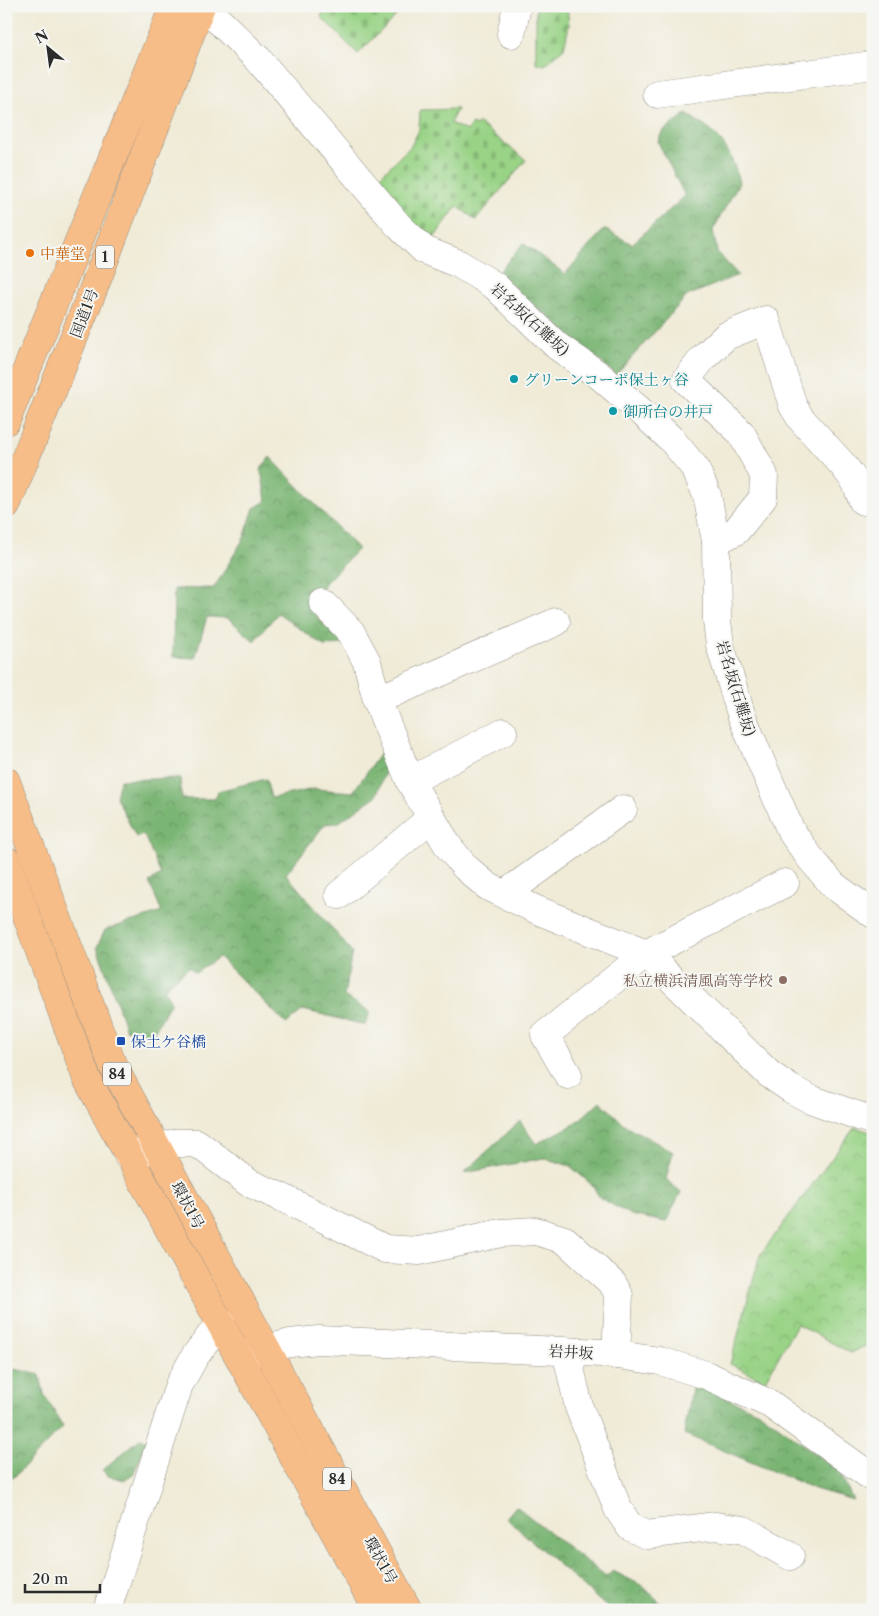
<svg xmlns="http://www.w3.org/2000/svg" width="879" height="1616" font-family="'Libre Caslon Text','Noto Serif JP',serif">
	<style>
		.forest { fill: url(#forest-crowns); stroke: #52704f }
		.cemetery { fill: url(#cemetery-stones); stroke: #627f58 }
		.park { fill: url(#park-crowns); stroke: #627f58 }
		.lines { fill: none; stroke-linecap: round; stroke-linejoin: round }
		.street-casing { stroke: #8e8b81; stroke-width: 29 }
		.primary-casing { stroke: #8e8b81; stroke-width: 29 }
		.highway-casing { stroke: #8e8b81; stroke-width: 29 }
		.street { stroke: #fff; stroke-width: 28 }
		.primary { stroke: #f7bd88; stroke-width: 28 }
		.highway { stroke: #f7bd88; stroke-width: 28 }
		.food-dot { fill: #e8710a; stroke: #f6f6f2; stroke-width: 2 }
		.culture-dot { fill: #0f9aa8; stroke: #f6f6f2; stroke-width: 2 }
		.education-dot { fill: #8d6e63; stroke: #f6f6f2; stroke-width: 2 }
		.transit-dot { fill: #1a4fb4; stroke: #f6f6f2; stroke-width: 2 }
		.labels { text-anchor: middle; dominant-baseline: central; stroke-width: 4; stroke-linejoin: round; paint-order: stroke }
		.shield { fill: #f6f6f2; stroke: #686867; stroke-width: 1 }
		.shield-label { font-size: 14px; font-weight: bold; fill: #2b2b2b }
		.food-label { font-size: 15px; fill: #c56008; stroke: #f6f6f2; text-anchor: start }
		.street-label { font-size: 15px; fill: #2b2b2b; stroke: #f6f6f2 }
		.culture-label { font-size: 15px; fill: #0d838f; stroke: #f6f6f2; text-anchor: start }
		.education-label { font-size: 15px; fill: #785e54; stroke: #f6f6f2; text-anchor: end }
		.transit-label { font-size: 15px; fill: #164399; stroke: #f6f6f2; text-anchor: start }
	</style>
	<defs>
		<pattern id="forest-crowns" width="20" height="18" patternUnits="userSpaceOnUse" patternTransform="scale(1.25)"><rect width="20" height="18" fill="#7ab573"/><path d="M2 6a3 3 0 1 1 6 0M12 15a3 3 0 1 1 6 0" fill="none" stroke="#64935f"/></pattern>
		<pattern id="cemetery-stones" width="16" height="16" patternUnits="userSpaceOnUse" patternTransform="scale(1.25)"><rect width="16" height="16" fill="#99d386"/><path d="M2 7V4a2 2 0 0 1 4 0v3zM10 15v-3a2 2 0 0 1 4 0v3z" fill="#84b574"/></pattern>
		<pattern id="park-crowns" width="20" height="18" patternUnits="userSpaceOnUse" patternTransform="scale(1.25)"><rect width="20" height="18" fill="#99d386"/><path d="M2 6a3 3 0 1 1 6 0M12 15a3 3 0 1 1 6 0" fill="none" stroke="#84b574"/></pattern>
	</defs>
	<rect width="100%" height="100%" fill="#f6f6f2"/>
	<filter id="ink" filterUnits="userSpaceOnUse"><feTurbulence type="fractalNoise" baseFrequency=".02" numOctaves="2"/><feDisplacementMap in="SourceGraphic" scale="10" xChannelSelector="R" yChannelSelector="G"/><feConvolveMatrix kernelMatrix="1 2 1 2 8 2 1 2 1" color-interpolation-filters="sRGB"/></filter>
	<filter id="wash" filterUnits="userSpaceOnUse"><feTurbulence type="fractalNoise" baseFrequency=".0096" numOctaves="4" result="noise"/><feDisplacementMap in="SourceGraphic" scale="20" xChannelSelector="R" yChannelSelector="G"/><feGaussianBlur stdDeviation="1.12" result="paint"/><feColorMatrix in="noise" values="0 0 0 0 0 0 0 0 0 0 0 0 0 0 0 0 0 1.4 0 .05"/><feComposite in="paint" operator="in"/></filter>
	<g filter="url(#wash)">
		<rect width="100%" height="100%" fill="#f0ebd7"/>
		<g class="forest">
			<path d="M 686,114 C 718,133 731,146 739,183 L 713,230 L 717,252 L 738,275 L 687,296 L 616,375 L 497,274 L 523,243 L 565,274 L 604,229 L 632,244 L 685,196 L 658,142 L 662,132 Z"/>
			<path d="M 270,457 L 358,549 L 325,583 L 313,612 L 343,644 L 324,646 L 278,613 L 254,641 L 228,618 L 207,617 L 195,658 L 173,657 L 174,589 L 214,588 L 244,538 L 254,508 L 266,501 L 261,469 Z"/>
			<path d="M 381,752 L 389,763 L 376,796 L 338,823 L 325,824 L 286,874 L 352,952 L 344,996 L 370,1012 L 365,1025 L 303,1010 L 286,1024 L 219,957 L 195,973 L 189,967 L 164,989 L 171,1002 L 151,1037 L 126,1029 L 97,947 L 105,930 L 162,912 L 149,882 L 161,875 L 144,835 L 136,837 L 116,797 L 120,780 L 180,778 L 182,799 L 215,799 L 218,791 L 266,779 L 271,798 L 314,789 L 353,792 Z"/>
			<path d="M 600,1101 L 625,1125 L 673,1152 L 666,1179 L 681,1192 L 666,1222 L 631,1215 L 600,1198 L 592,1185 L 570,1166 L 544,1158 L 464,1173 L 520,1121 L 536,1144 L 575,1124 Z"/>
			<path d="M 15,1369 L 40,1375 L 44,1394 L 63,1427 L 13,1478 L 6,1471 L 6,1383 Z"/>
			<path d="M 693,1383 L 763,1414 L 839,1471 L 853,1500 L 815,1489 L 684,1434 Z"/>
			<path d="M 141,1438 L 147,1441 L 133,1475 L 125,1480 L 108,1476 L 102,1470 Z"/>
			<path d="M 516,1506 L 606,1577 L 613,1571 L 641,1585 L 662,1604 L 679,1610 L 610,1610 L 506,1518 Z"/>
		</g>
		<g class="cemetery">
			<path d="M 326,6 L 403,6 L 402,10 L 358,54 L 321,17 Z"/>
			<path d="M 536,6 L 567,6 L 569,25 L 564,48 L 545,65 L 536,63 Z"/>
			<path d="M 457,109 L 450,123 L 467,131 L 472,124 L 476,126 L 479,123 L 526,160 L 476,220 L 457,206 L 429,245 L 378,178 L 411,146 L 419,130 L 420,110 Z"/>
		</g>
		<path class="park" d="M 855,1127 L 873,1133 L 873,1342 L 851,1353 L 797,1324 L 765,1381 L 730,1364 L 760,1255 Z"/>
	</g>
	<g filter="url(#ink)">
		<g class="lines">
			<defs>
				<g id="street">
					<path d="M 177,6 L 199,11 L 217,19 L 258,59 L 398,225 L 424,250 L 459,264 L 495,286 L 557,346 L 600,376 L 645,415 L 671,439 L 695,468 L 707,495 L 716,541 L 717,621 L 720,645 L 741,714 L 758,755 L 791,831 L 811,859 L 833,885 L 873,914"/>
					<path d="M 511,34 L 517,6"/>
					<path d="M 657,94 L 873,65"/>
					<path d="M 716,541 L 736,531 L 763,498 L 764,475 L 741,433 L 686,380 L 703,358 L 726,336 L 766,320 L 793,406 L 801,419 L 843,465 L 855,481 L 863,501"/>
					<path d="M 323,603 L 351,632 L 367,662 L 377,700 L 410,781 L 448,846 L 465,867 L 487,886 L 537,910 L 646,954 L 769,1074 L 791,1089 L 810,1099 L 873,1121"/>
					<path d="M 377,700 L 556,622"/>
					<path d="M 410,781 L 503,732"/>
					<path d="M 505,894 L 623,809"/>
					<path d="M 339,895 L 431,818"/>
					<path d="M 568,1075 L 545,1035 L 646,954 L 785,883"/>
					<path d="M 128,1156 L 175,1143 L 197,1143 L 249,1183 L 281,1197 L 385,1249 L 419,1251 L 501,1233 L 536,1231 L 565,1240 L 613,1284 L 619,1295 L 616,1355"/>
					<path d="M 566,1351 L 579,1407 L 618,1509 L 630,1527 L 647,1535 L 716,1526 L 744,1530 L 790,1556"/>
					<path d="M 239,1356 L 290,1343 L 319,1340 L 603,1353 L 660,1361 L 706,1375 L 770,1404 L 873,1478"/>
					<path d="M 107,1610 L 179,1385 L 195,1356 L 221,1322"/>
				</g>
				<g id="primary">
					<path d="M 6,781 L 113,1066 L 408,1610"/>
					<path d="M 6,860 L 87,1079 L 377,1610"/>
				</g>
				<g id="highway">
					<path d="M 6,421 L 174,6"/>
					<path d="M 6,506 L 95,285 L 201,6"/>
				</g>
			</defs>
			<use href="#street" class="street-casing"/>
			<use href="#primary" class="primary-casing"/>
			<use href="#highway" class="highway-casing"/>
			<use href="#street" class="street"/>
			<use href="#primary" class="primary"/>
			<use href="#highway" class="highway"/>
		</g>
	</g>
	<circle class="food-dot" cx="30" cy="253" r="5"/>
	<g class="culture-dot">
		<circle cx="514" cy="379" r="5"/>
		<circle cx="613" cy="411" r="5"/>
	</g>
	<circle class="education-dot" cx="783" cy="980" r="5"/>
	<rect class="transit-dot" x="116" y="1036" width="10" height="10" rx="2.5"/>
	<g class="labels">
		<g class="shield">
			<rect x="96" y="245.5" width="18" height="23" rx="4"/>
			<rect x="103" y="1062.5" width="28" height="23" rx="4"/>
			<rect x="323" y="1467.5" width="28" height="23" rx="4"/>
		</g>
		<g class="shield-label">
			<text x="105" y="257">1</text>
			<text x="117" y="1074">84</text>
			<text x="337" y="1479">84</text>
		</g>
		<g class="food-label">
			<text x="40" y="253">中華堂</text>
		</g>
		<g class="street-label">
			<text transform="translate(84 313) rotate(-69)">国道1号</text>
			<text transform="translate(530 319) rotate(42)">岩名坂(石難坂)</text>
			<text transform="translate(736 688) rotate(73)">岩名坂(石難坂)</text>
			<text transform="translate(188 1205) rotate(62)">環状1号</text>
			<text transform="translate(571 1352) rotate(3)">岩井坂</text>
			<text transform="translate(381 1560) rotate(61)">環状1号</text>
		</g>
		<g class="culture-label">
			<text x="524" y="379">グリーンコーポ保土ヶ谷</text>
			<text x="623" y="411">御所台の井戸</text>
		</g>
		<g class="education-label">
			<text x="773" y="980">私立横浜清風高等学校</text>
		</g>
		<g class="transit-label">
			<text x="131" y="1041">保土ケ谷橋</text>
		</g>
	</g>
	<rect width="879" height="1616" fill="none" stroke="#f6f6f2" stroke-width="25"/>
	<g transform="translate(48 48) rotate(331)" stroke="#f6f6f2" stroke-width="4" paint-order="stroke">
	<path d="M0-4L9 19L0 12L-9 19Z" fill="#2b2b2b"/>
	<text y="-8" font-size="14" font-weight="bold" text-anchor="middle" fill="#2b2b2b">N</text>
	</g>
	<path d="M25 1584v8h75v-8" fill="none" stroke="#2b2b2b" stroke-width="2.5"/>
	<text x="32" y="1584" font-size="15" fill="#2b2b2b" stroke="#f6f6f2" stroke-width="4" paint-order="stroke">20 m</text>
</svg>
